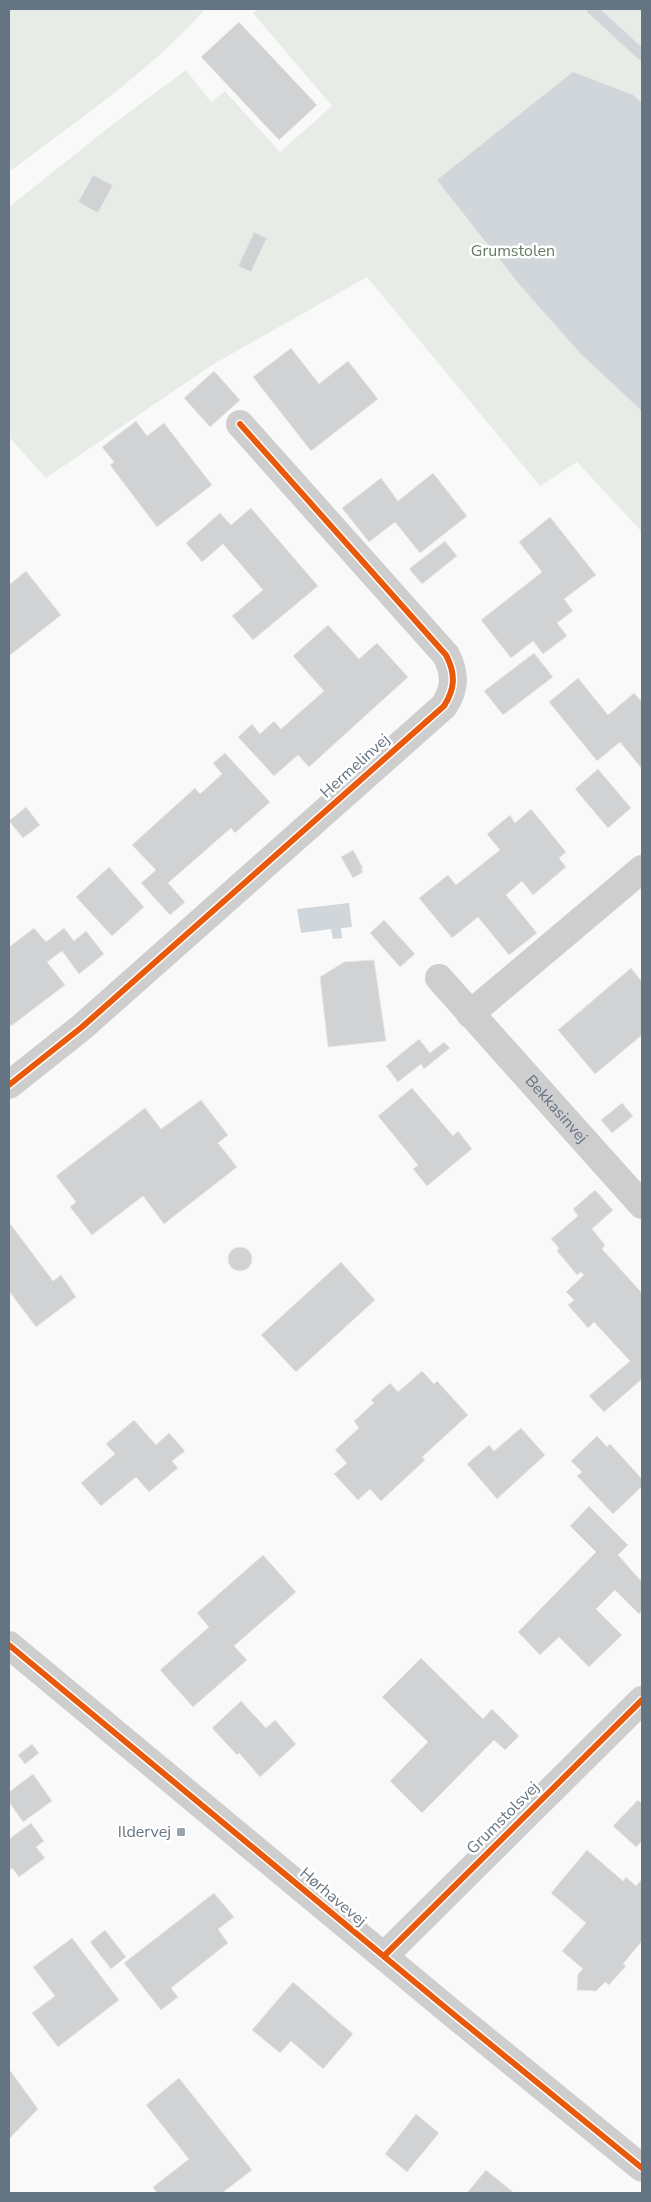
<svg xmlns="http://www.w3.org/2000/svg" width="651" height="2202" font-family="'Nunito Sans',sans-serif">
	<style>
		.green { fill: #e8ece7 }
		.water { fill: #d0d6da }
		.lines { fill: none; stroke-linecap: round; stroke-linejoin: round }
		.stream { stroke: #d0d6da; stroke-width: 11 }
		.building { fill: #d0d2d3; stroke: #e8e8e8 }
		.minor { stroke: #cececf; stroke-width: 28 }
		.cycleway-casing { stroke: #fff; stroke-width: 9 }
		.cycleway { stroke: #e8590c; stroke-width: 6 }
		.poi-dot { fill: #99a3ac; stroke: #fff; stroke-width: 2 }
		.labels { text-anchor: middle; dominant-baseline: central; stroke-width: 5; stroke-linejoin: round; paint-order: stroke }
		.park-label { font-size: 16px; fill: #677a64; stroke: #fff }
		.street-label { font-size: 16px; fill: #657482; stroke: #fff }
		.poi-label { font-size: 16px; fill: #657482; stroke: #fff; text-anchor: end }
	</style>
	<rect width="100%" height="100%" fill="#f9f9f9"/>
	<g class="green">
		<path d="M 9,9 L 205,9 C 150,72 76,121 9,172 Z"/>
		<path d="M 258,9 L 642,9 L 642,532 L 577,462 L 540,486 L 367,277 L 212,365 L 46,478 L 9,437 L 9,207 L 112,125 L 186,70 L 211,102 L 225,91 L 280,152 L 332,106 L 253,13 Z"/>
	</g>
	<g class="water">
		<path d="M 573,72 L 633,95 L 642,103 L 642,411 L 581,354 L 519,284 L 437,180 Z"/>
		<path d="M 349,903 L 352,927 L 341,928 L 342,938 L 333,939 L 331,929 L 301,933 L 297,909 Z"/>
	</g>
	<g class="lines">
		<path class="stream" d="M 592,9 L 642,55"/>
	</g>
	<g class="building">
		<path d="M 239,22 L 317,105 L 279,140 L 201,57 Z"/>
		<path d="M 93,175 L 113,185 L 98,213 L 78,202 Z"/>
		<path d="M 254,232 L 267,238 L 251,272 L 238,266 Z"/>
		<path d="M 291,348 L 319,384 L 348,361 L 378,399 L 311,451 L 253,377 Z"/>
		<path d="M 214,371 L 240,400 L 210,427 L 184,398 Z"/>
		<path d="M 136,421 L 147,436 L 164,423 L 212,485 L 157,527 L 110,465 L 114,462 L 102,447 Z"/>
		<path d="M 433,473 L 467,516 L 420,553 L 395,522 L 369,542 L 342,508 L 381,478 L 398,501 Z"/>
		<path d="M 251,508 L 318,586 L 253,640 L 232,616 L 263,590 L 223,544 L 202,562 L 186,543 L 220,513 L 231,525 Z"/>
		<path d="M 550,517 L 596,575 L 564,599 L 573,611 L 557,623 L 567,636 L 543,654 L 533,641 L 511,658 L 481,620 L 542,572 L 519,542 Z"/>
		<path d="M 445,541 L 457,556 L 422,584 L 409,569 Z"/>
		<path d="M 26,571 L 61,615 L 9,656 L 9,585 Z"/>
		<path d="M 328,625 L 359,659 L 377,643 L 408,677 L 309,767 L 298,755 L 274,776 L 238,737 L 252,724 L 260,734 L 274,721 L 281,729 L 324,691 L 293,656 Z"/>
		<path d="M 534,653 L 553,677 L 503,715 L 484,691 Z"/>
		<path d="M 578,678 L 608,715 L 634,693 L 642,702 L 642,769 L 620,742 L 597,761 L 549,702 Z"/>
		<path d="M 225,753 L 270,802 L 235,833 L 231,828 L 168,883 L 185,902 L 170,915 L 141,883 L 156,870 L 132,845 L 195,788 L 200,794 L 222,774 L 213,763 Z"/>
		<path d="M 598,769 L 631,808 L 608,828 L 575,789 Z"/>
		<path d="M 26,807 L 40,825 L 23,838 L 9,821 Z"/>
		<path d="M 531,809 L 566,852 L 559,858 L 566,867 L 533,895 L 522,881 L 506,895 L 537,933 L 509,955 L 478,917 L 452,938 L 419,898 L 448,875 L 456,885 L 500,850 L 487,834 L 510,815 L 515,823 Z"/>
		<path d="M 353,850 L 363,868 L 361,869 L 363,872 L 353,878 L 341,857 Z"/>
		<path d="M 109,867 L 144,907 L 112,936 L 76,897 Z"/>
		<path d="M 384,920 L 415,954 L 400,967 L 370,933 Z"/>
		<path d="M 34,928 L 46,942 L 64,928 L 74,941 L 86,931 L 104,954 L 79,974 L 62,951 L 47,962 L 65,985 L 11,1026 L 9,1023 L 9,947 Z"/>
		<path d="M 374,960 L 386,1041 L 328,1047 L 320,977 L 344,962 Z"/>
		<path d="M 631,968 L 642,982 L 642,1035 L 595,1074 L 558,1030 Z"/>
		<path d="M 419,1039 L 430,1053 L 444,1042 L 450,1048 L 424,1069 L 421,1064 L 398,1082 L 386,1066 Z"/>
		<path d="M 412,1088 L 453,1136 L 458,1131 L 472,1149 L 427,1186 L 413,1169 L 418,1165 L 378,1116 Z"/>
		<path d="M 201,1100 L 228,1135 L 218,1143 L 237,1167 L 164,1224 L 143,1196 L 92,1235 L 70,1207 L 76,1202 L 56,1176 L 145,1108 L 161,1129 Z"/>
		<path d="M 622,1103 L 633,1116 L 612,1133 L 601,1120 Z"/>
		<path d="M 595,1190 L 613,1210 L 592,1229 L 605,1245 L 602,1249 L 642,1293 L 642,1379 L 604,1412 L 589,1396 L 630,1361 L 594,1322 L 588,1328 L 568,1305 L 574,1300 L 566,1292 L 584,1275 L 581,1272 L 577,1275 L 557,1251 L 559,1248 L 551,1239 L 578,1216 L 573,1209 Z"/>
		<path d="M 9,1222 L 53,1281 L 61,1275 L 76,1297 L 36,1327 L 9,1291 Z"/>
		<circle cx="240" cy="1259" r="12"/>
		<path d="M 341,1262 L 375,1300 L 296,1372 L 261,1335 Z"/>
		<path d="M 422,1371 L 434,1384 L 437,1381 L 468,1415 L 422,1457 L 425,1460 L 381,1501 L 370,1489 L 358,1500 L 334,1474 L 347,1463 L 335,1450 L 359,1428 L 354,1421 L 374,1403 L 371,1400 L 390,1383 L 398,1392 Z"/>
		<path d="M 134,1420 L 156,1445 L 169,1433 L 185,1451 L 172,1461 L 178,1468 L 149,1492 L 136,1477 L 101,1506 L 81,1483 L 115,1454 L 106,1444 Z"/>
		<path d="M 521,1428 L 545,1455 L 497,1499 L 467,1464 L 489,1445 L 494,1451 Z"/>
		<path d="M 597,1436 L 607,1447 L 610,1444 L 642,1479 L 642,1490 L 640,1488 L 613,1514 L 577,1476 L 582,1472 L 571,1461 Z"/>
		<path d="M 589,1506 L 628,1545 L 618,1555 L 642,1582 L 642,1611 L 639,1614 L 615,1590 L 596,1609 L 622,1635 L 589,1667 L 559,1637 L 540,1655 L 518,1632 L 596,1552 L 570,1526 Z"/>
		<path d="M 263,1555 L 296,1592 L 234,1646 L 247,1660 L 193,1707 L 160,1670 L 209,1627 L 197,1613 Z"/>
		<path d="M 421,1658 L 483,1719 L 492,1709 L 519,1736 L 505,1750 L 494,1740 L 422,1813 L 390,1781 L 428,1742 L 382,1697 Z"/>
		<path d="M 241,1701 L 266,1728 L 275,1720 L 296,1744 L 260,1777 L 239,1753 L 237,1755 L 212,1728 Z"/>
		<path d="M 32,1744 L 39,1753 L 25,1764 L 18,1755 Z"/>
		<path d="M 33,1774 L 52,1801 L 23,1822 L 9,1802 L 9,1792 Z"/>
		<path d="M 638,1800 L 642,1804 L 642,1841 L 636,1847 L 613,1826 Z"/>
		<path d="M 31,1823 L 44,1841 L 36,1847 L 45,1858 L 19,1877 L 12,1868 L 9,1871 L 9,1839 Z"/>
		<path d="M 587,1850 L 623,1881 L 626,1877 L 636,1886 L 642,1879 L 642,1941 L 623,1964 L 626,1966 L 609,1985 L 605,1982 L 596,1991 L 577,1990 L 578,1974 L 583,1969 L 562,1951 L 586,1923 L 551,1893 Z"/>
		<path d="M 214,1893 L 234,1917 L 218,1929 L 228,1943 L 171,1988 L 178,1997 L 161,2010 L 124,1963 Z"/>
		<path d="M 105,1930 L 126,1957 L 111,1969 L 90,1942 Z"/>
		<path d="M 72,1938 L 119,2000 L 58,2047 L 32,2013 L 55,1996 L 33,1967 Z"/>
		<path d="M 293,1982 L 353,2034 L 323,2069 L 291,2041 L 280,2053 L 252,2030 Z"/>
		<path d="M 9,2069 L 38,2109 L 9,2139 Z"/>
		<path d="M 179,2078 L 252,2170 L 222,2193 L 157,2193 L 153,2187 L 189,2159 L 146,2105 Z"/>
		<path d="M 416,2114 L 439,2133 L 407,2172 L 385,2154 Z"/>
		<path d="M 486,2170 L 514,2193 L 467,2193 Z"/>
	</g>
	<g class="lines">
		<g class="minor">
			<path id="s1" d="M 439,978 L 642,1205"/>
			<path d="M 470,1014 L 642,869"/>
			<path d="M 9,1085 L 82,1027 L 444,706 C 455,689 456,674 446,655 L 240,424"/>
			<path d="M 9,1645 L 452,2013 L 642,2168"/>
			<path d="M 384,1956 L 642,1700"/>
		</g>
		<defs>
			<g id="cycleway">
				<path d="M 9,1085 L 82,1027 L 444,706 C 455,689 456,674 446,655 L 240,424"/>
				<path d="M 9,1645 L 452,2013 L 642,2168"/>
				<path d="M 384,1956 L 642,1700"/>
			</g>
		</defs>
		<use href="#cycleway" class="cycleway-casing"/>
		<use href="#cycleway" class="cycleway"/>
	</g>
	<rect class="poi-dot" x="176" y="1827" width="10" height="10" rx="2.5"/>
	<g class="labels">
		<g class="park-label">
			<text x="513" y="251">Grumstolen</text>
		</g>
		<g class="street-label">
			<text transform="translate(355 766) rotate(-42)">Hermelinvej</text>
			<text stroke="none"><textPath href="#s1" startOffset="176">Bekkasinvej</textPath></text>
			<text transform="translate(503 1818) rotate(-45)">Grumstolsvej</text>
			<text transform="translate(333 1897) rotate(40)">Hørhavevej</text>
		</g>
		<g class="poi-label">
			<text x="171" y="1832">Ildervej</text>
		</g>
	</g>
	<rect width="651" height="2202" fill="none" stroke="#657482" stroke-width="20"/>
</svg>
